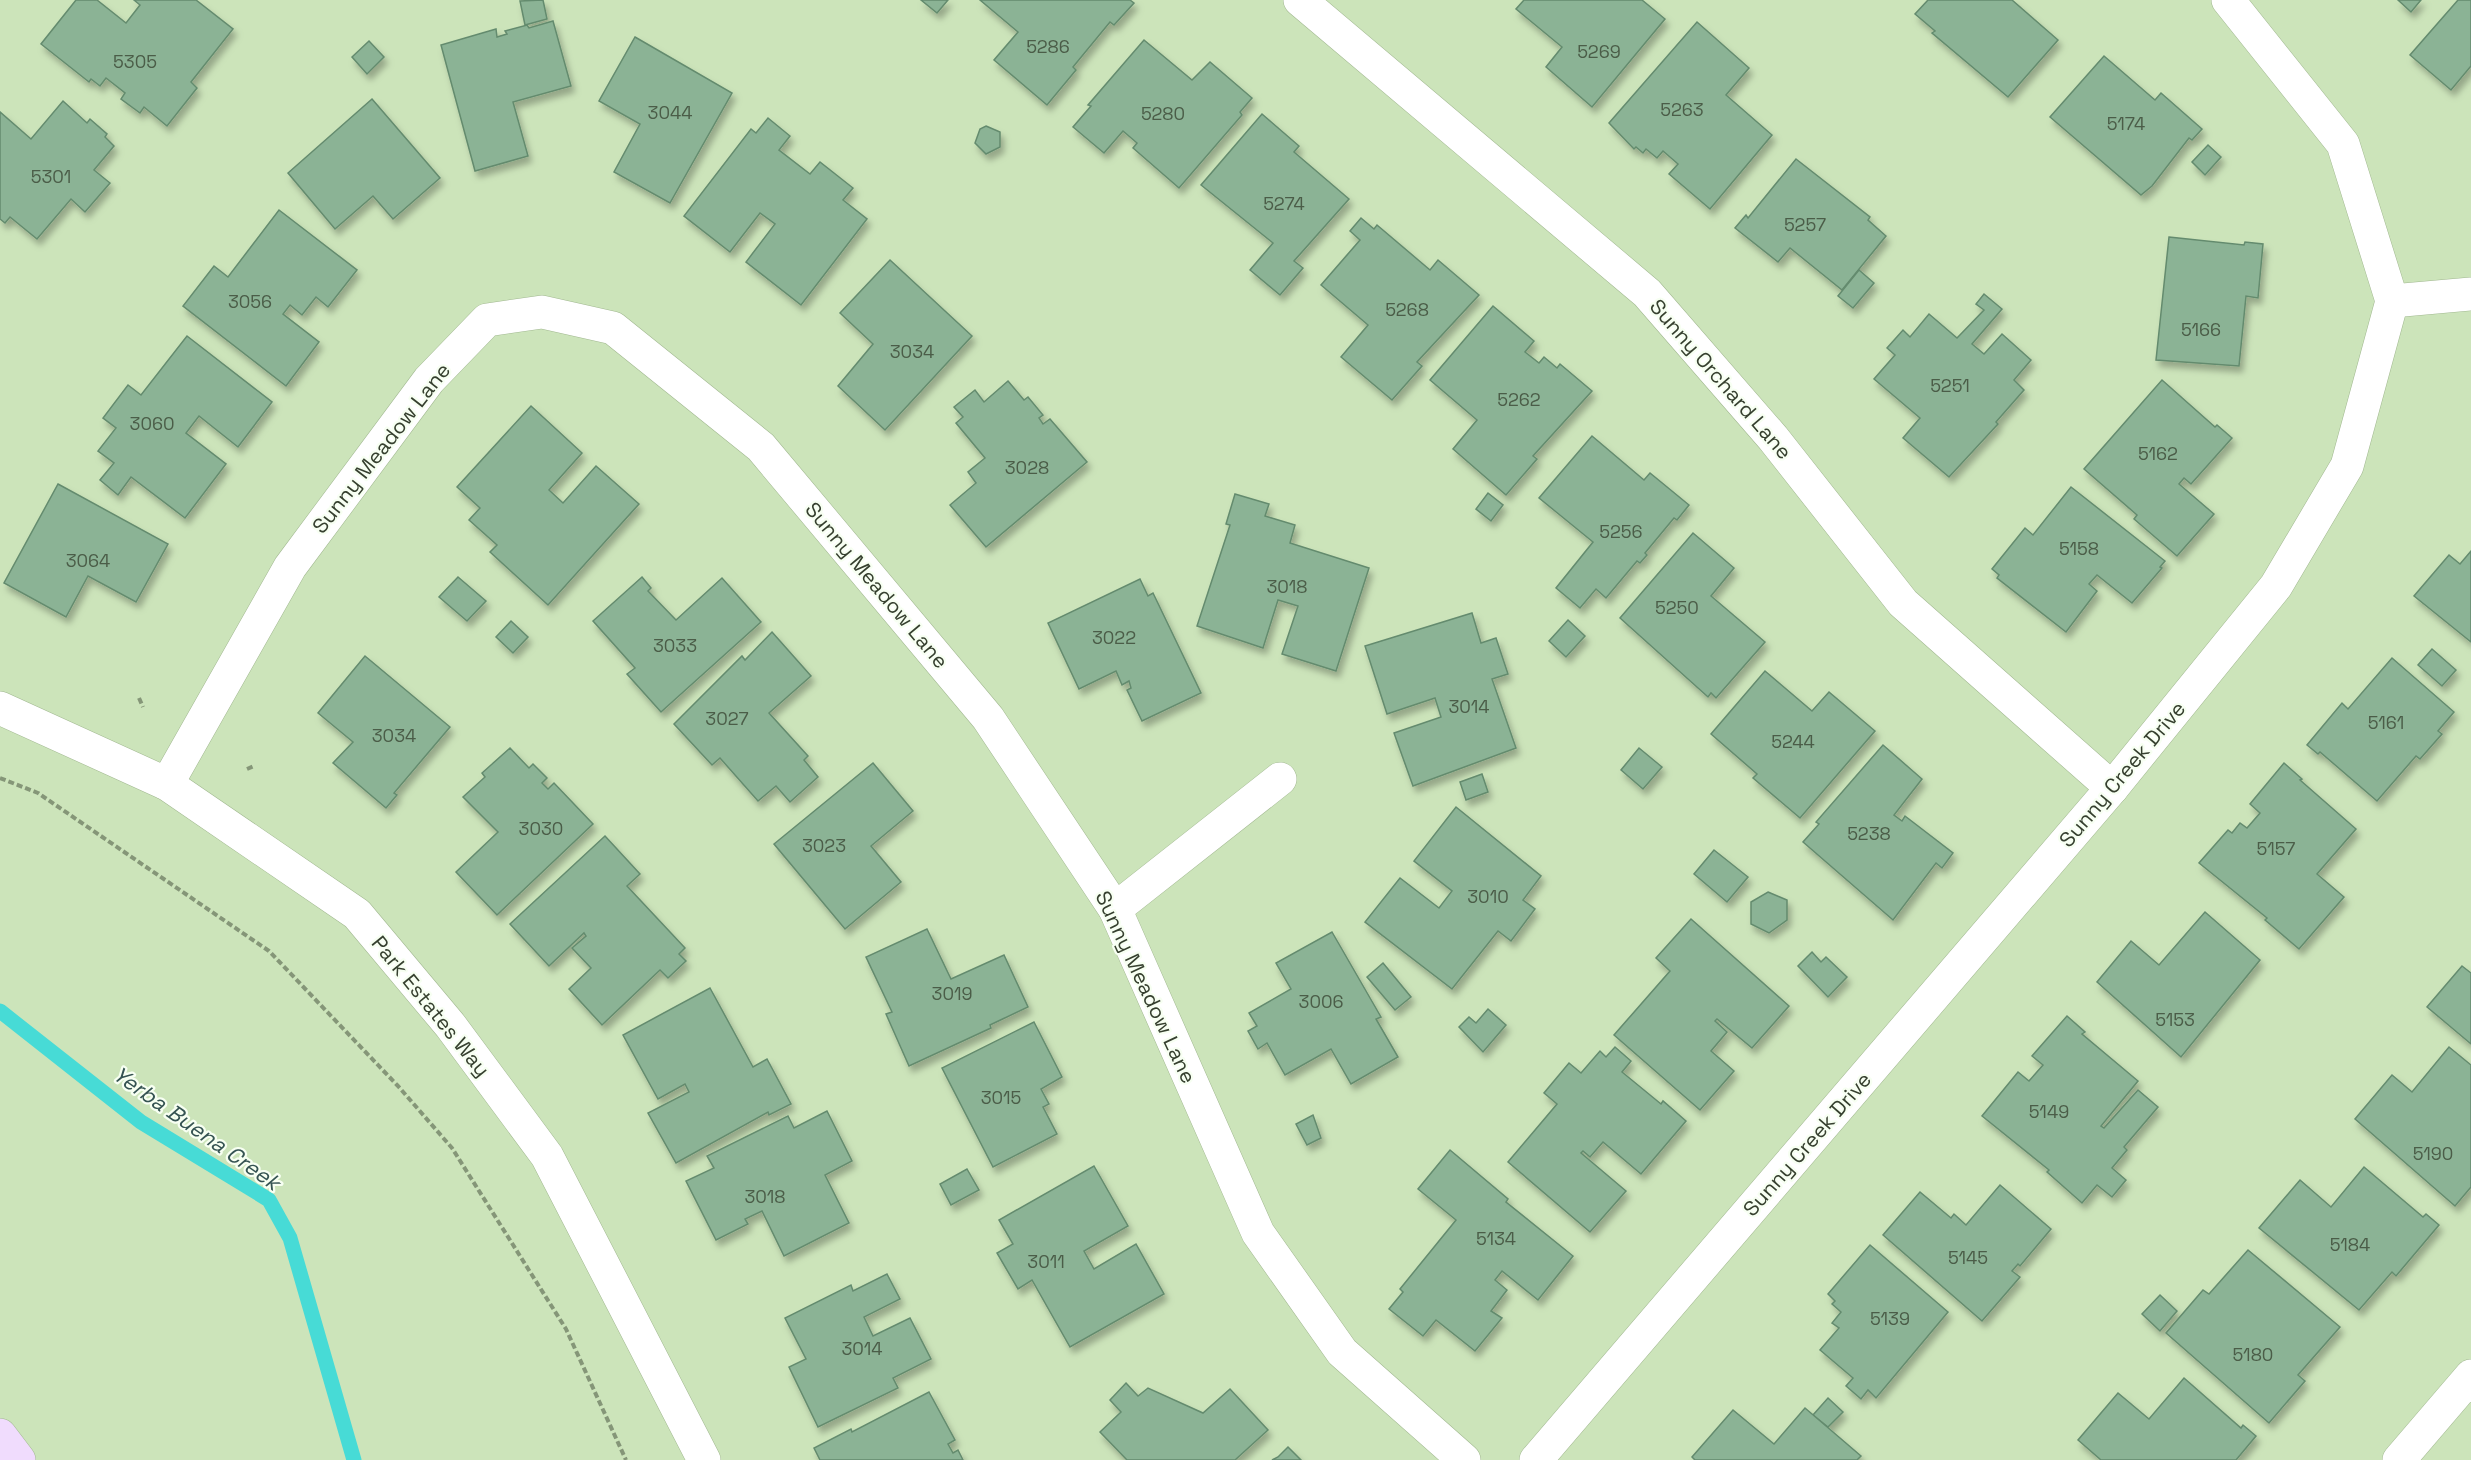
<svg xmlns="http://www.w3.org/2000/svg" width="2471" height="1460" font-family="'Space Grotesk',sans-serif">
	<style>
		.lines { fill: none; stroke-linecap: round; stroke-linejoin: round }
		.stream { stroke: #47dbd6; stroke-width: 15 }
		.building { fill: #8bb395; stroke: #648b6e; stroke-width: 1.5; filter: url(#shadow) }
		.street-casing { stroke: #a1b890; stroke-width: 34 }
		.secondary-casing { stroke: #a1b890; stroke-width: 34 }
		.path { stroke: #859678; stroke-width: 4; stroke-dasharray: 6 3; stroke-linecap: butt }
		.street { stroke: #fff; stroke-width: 33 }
		.secondary { stroke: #f0dcfd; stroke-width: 33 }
		.labels { text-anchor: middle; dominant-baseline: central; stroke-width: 4.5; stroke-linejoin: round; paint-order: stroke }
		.number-label { font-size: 18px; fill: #4b5d48 }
		.street-label { font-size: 21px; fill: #36402f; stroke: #f7fff2 }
		.water-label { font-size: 22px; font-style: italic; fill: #355352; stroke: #f7fff2 }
	</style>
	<defs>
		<filter id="shadow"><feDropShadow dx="3.5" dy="6" stdDeviation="3" flood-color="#0004"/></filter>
	</defs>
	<rect width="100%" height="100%" fill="#cce4ba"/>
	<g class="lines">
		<path class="stream" d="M 0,1011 L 141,1122 L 269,1200 L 290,1238 L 354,1460"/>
	</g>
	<g class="building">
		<path d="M 76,0 L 97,0 L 126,23 L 140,5 L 134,0 L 196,0 L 233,29 L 191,82 L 197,88 L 167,126 L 144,107 L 140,113 L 121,99 L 125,93 L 106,78 L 100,86 L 91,79 L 89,82 L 41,44 Z"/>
		<path d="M 543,0 L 547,19 L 525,25 L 520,1 Z"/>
		<path d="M 921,0 L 948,0 L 937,13 Z"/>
		<path d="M 980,0 L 1130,0 L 1134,3 L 1114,25 L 1110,22 L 1073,67 L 1076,70 L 1047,105 L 994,60 L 1018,32 Z"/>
		<path d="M 1524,0 L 1642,0 L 1665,19 L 1592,107 L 1546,67 L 1562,47 L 1516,9 Z"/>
		<path d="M 1928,0 L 2012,0 L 2058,40 L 2008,97 L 1932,33 L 1935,31 L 1915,14 Z"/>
		<path d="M 2398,0 L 2421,0 L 2411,12 Z"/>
		<path d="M 2458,0 L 2471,0 L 2471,66 L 2451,90 L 2410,55 Z"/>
		<path d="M 553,21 L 571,86 L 513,102 L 528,156 L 475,171 L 441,45 L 496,29 L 497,37 L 507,34 L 505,31 L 527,25 L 529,28 Z"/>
		<path d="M 1697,22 L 1749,68 L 1726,95 L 1772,135 L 1710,209 L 1669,174 L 1678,164 L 1663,151 L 1657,158 L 1646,149 L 1643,153 L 1636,147 L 1634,149 L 1609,123 Z"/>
		<path d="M 635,37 L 732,93 L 670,203 L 614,172 L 640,124 L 599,101 Z"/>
		<path d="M 1144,40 L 1192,80 L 1210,62 L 1252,98 L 1240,112 L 1242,115 L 1179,188 L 1133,148 L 1137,143 L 1123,131 L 1104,153 L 1073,127 L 1091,106 L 1088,105 Z"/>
		<path d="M 369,41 L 384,57 L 367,74 L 352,57 Z"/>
		<path d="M 2104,56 L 2155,100 L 2161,93 L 2202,129 L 2192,140 L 2189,138 L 2152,186 L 2141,195 L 2050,117 Z"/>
		<path d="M 372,99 L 440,178 L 393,219 L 373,196 L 335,229 L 288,173 Z"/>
		<path d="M 63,101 L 87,123 L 90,119 L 107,134 L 105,137 L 114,146 L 94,170 L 110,183 L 85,212 L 71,199 L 37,239 L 10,217 L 5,223 L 0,219 L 0,112 L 31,139 Z"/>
		<path d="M 1262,114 L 1299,146 L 1294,152 L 1349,199 L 1294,261 L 1303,268 L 1280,295 L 1250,270 L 1273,243 L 1201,185 Z"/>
		<path d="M 768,118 L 790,136 L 779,150 L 810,174 L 820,162 L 853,188 L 843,200 L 867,219 L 801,305 L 746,262 L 775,224 L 760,213 L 730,252 L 684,216 L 751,129 L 756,133 Z"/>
		<path d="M 986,126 L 1000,132 L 1000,147 L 986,154 L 975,143 L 980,129 Z"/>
		<path d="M 2208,145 L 2221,157 L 2205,175 L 2192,162 Z"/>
		<path d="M 1796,159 L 1870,217 L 1868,220 L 1886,236 L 1842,290 L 1790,248 L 1778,262 L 1735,228 L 1746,215 L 1748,218 Z"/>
		<path d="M 279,210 L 357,270 L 328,307 L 316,297 L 302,315 L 290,305 L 283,314 L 319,342 L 286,386 L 183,306 L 214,266 L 228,277 Z"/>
		<path d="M 1361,218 L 1374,229 L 1377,225 L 1430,270 L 1438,260 L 1479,295 L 1417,362 L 1422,366 L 1392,400 L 1341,357 L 1368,325 L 1321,285 L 1360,240 L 1350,231 Z"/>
		<path d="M 2169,237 L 2244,245 L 2245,242 L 2263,244 L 2258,298 L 2246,296 L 2239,366 L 2156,360 Z"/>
		<path d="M 890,260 L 972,336 L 885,430 L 838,386 L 873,344 L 840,313 Z"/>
		<path d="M 1859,270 L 1874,283 L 1853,308 L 1838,296 Z"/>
		<path d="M 1984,294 L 2002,309 L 1972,344 L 1984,354 L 2002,334 L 2031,360 L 2014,380 L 2024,390 L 1996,422 L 1998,424 L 1949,477 L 1903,438 L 1920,418 L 1874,379 L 1895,355 L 1887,348 L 1903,330 L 1910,337 L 1929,314 L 1957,338 L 1984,310 L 1976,304 Z"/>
		<path d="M 1493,306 L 1534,341 L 1525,352 L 1539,363 L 1544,357 L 1557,368 L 1560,364 L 1592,391 L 1533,456 L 1537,459 L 1506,495 L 1453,449 L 1477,420 L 1430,380 Z"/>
		<path d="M 187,336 L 272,402 L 238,447 L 199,416 L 186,433 L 226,464 L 185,518 L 131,477 L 118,495 L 100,480 L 114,463 L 98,451 L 116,428 L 103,418 L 128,385 L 141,395 Z"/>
		<path d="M 2162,380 L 2215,427 L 2217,425 L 2232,438 L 2191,484 L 2184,478 L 2179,484 L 2214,514 L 2177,556 L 2134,519 L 2137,515 L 2084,469 Z"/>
		<path d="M 1008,381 L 1024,400 L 1028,397 L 1043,415 L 1039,418 L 1043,424 L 1050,419 L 1087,462 L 986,547 L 950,505 L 976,483 L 968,472 L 985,458 L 956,423 L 963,417 L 954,407 L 975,390 L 984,402 Z"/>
		<path d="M 531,406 L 582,453 L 549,490 L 563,503 L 596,466 L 639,504 L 548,605 L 490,552 L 497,545 L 469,520 L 480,508 L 457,487 Z"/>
		<path d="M 1592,436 L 1644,480 L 1650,473 L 1689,505 L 1677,520 L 1674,518 L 1645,553 L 1647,555 L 1640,563 L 1637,561 L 1606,598 L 1596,589 L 1580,608 L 1556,588 L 1593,542 L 1539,498 Z"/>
		<path d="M 58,484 L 168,544 L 136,602 L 88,576 L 66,617 L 4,583 Z"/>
		<path d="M 2071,487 L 2165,561 L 2160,567 L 2162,568 L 2132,603 L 2097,575 L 2089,584 L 2097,591 L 2066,632 L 1997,578 L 1999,575 L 1992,569 L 2025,528 L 2033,535 Z"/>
		<path d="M 1488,493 L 1503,505 L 1491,521 L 1476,509 Z"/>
		<path d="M 1235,494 L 1269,504 L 1265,516 L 1295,525 L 1290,543 L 1369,568 L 1336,671 L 1282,654 L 1298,606 L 1278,600 L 1263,648 L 1197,626 L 1230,525 L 1226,524 Z"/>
		<path d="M 1693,533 L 1734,568 L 1711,596 L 1765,642 L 1716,698 L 1711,693 L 1708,697 L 1620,618 Z"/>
		<path d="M 2471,551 L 2471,642 L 2414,596 L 2449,555 L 2460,564 Z"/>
		<path d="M 458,577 L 486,601 L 467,621 L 439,597 Z"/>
		<path d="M 642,577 L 651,588 L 648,591 L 676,620 L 722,578 L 761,622 L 661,712 L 627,674 L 635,668 L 593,621 Z"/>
		<path d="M 1140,579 L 1148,596 L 1153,593 L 1201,693 L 1142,721 L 1127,690 L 1131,688 L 1129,681 L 1122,685 L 1116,671 L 1079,689 L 1048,623 Z"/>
		<path d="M 1472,613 L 1481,643 L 1496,638 L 1508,674 L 1492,679 L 1516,748 L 1413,786 L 1394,733 L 1441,717 L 1435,698 L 1387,714 L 1365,646 Z"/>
		<path d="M 1568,620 L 1585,636 L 1566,657 L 1549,641 Z"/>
		<path d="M 511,621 L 528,637 L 513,653 L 496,637 Z"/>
		<path d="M 772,632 L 811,676 L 769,713 L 808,756 L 804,760 L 818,777 L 790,802 L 776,786 L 758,801 L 720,758 L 712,765 L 674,724 L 742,656 L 745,660 Z"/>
		<path d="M 2432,649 L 2456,670 L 2442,686 L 2418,665 Z"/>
		<path d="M 365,656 L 450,727 L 394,793 L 397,795 L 386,808 L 333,763 L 353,742 L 318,713 Z"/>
		<path d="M 2392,658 L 2454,712 L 2438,731 L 2442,734 L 2420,759 L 2416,756 L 2377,801 L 2320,752 L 2318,754 L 2307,745 L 2342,703 L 2348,709 Z"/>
		<path d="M 1765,671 L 1812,711 L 1829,692 L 1875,731 L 1800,818 L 1753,778 L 1757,774 L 1711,734 Z"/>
		<path d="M 1883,745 L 1922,779 L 1894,815 L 1902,821 L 1905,816 L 1953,853 L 1942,868 L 1936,863 L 1893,920 L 1803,842 L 1819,824 L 1816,822 Z"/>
		<path d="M 510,748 L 529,768 L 533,764 L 547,778 L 542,783 L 548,789 L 554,783 L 593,824 L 497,915 L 456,872 L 498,832 L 463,797 L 485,777 L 482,773 Z"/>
		<path d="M 1639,748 L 1662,767 L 1643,789 L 1621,770 Z"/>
		<path d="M 873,763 L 913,811 L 871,846 L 901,882 L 845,929 L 774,844 Z"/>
		<path d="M 2284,763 L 2302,779 L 2300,780 L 2356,829 L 2317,874 L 2344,897 L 2299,949 L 2265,920 L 2267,918 L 2199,863 L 2228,830 L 2232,833 L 2240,823 L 2247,828 L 2260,813 L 2250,804 Z"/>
		<path d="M 1482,774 L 1488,792 L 1466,800 L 1460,782 Z"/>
		<path d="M 1456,807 L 1541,876 L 1523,900 L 1535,909 L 1511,941 L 1498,931 L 1452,989 L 1365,922 L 1400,878 L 1439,908 L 1452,891 L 1414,861 Z"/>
		<path d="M 605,836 L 640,874 L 627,886 L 685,948 L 679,954 L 686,961 L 668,978 L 660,970 L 602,1025 L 569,989 L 591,968 L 572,948 L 586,936 L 584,933 L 549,966 L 510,924 Z"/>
		<path d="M 1714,850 L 1748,877 L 1727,902 L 1694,874 Z"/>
		<path d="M 1768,892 L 1787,900 L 1787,920 L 1769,933 L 1751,924 L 1751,902 Z"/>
		<path d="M 2205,912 L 2260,960 L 2181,1057 L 2097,982 L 2131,941 L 2159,965 Z"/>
		<path d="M 1691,919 L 1789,1006 L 1752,1048 L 1717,1019 L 1715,1021 L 1727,1032 L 1711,1051 L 1734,1071 L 1700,1110 L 1614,1035 L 1670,971 L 1656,958 Z"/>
		<path d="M 927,929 L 951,979 L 1004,955 L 1028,1007 L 990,1025 L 991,1028 L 909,1066 L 886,1014 L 892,1012 L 866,957 Z"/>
		<path d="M 1332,932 L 1381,1017 L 1376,1019 L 1398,1057 L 1351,1084 L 1331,1049 L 1285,1075 L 1267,1043 L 1258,1049 L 1248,1031 L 1257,1026 L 1249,1013 L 1291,989 L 1276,963 Z"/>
		<path d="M 1812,952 L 1821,962 L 1826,957 L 1847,977 L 1828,997 L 1798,966 Z"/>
		<path d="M 1383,963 L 1411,997 L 1395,1010 L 1367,977 Z"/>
		<path d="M 2462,966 L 2471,973 L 2471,1044 L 2427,1007 Z"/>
		<path d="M 710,988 L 753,1067 L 767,1059 L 791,1104 L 769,1115 L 768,1112 L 676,1163 L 648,1113 L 689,1092 L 685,1084 L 658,1099 L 623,1035 Z"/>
		<path d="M 1488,1009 L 1506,1025 L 1483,1052 L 1459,1027 L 1469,1017 L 1476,1023 Z"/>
		<path d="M 2067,1016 L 2085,1032 L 2082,1034 L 2138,1081 L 2101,1126 L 2104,1128 L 2138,1090 L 2158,1107 L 2124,1147 L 2127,1150 L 2112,1168 L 2126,1180 L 2112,1197 L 2097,1185 L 2082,1203 L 2047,1172 L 2049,1170 L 1982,1116 L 2018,1072 L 2029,1081 L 2043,1065 L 2032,1056 Z"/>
		<path d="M 1034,1022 L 1062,1077 L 1041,1089 L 1049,1104 L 1043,1107 L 1057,1134 L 993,1167 L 942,1068 Z"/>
		<path d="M 1615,1047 L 1631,1061 L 1622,1072 L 1661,1104 L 1663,1101 L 1686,1121 L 1641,1174 L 1603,1142 L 1590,1157 L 1583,1151 L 1581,1153 L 1626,1191 L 1590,1232 L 1508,1162 L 1557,1104 L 1544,1093 L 1569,1063 L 1581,1073 L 1600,1051 L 1606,1057 Z"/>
		<path d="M 2449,1047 L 2471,1065 L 2471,1187 L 2455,1206 L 2355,1119 L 2392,1075 L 2412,1092 Z"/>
		<path d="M 827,1111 L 852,1161 L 825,1175 L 849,1223 L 784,1256 L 762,1211 L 745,1219 L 748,1224 L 716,1240 L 686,1181 L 714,1168 L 707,1156 L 788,1116 L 794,1128 Z"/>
		<path d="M 1313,1115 L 1321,1138 L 1307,1145 L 1296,1124 Z"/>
		<path d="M 1450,1150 L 1508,1199 L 1506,1202 L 1573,1256 L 1538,1300 L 1502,1271 L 1495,1280 L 1507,1290 L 1491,1311 L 1502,1318 L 1475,1351 L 1436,1320 L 1423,1336 L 1389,1309 L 1403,1292 L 1400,1289 L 1456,1220 L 1418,1189 Z"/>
		<path d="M 1094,1166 L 1128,1226 L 1084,1251 L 1094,1269 L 1136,1244 L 1164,1294 L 1070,1347 L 1032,1280 L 1018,1289 L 997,1253 L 1013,1244 L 999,1220 Z"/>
		<path d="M 2364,1167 L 2423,1217 L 2426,1214 L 2439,1225 L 2396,1276 L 2392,1272 L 2359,1310 L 2259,1228 L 2300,1180 L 2331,1207 Z"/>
		<path d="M 967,1169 L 979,1190 L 951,1205 L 940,1184 Z"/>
		<path d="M 2000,1185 L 2051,1229 L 2020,1266 L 2018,1264 L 2012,1271 L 2020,1277 L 1982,1321 L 1883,1235 L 1920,1192 L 1951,1218 L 1954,1214 L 1966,1225 Z"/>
		<path d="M 1870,1245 L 1948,1312 L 1876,1398 L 1868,1390 L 1861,1399 L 1846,1386 L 1853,1378 L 1820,1350 L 1839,1328 L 1832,1323 L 1841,1312 L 1832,1304 L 1835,1301 L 1828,1294 Z"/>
		<path d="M 2248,1250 L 2340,1327 L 2298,1375 L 2305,1381 L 2269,1423 L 2166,1333 L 2203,1290 L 2209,1294 Z"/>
		<path d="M 887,1274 L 900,1299 L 864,1317 L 873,1336 L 910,1318 L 931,1359 L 893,1378 L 898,1388 L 818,1427 L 789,1367 L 806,1359 L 785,1318 L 851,1285 L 853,1291 Z"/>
		<path d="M 2160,1295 L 2177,1311 L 2160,1331 L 2142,1314 Z"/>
		<path d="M 2184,1378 L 2241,1428 L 2243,1425 L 2256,1436 L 2236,1460 L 2101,1460 L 2078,1440 L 2118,1393 L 2149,1419 Z"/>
		<path d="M 1126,1383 L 1138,1396 L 1148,1388 L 1203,1413 L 1230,1389 L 1268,1430 L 1235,1460 L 1127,1460 L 1100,1432 L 1121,1412 L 1110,1400 Z"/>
		<path d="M 929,1392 L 955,1440 L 948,1444 L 953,1453 L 958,1450 L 963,1460 L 820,1460 L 814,1448 L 851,1429 L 852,1432 Z"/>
		<path d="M 1828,1398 L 1843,1412 L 1828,1427 L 1813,1415 Z"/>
		<path d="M 1805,1408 L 1861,1456 L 1857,1460 L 1695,1460 L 1692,1457 L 1733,1410 L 1774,1444 Z"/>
		<path d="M 1288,1447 L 1301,1460 L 1272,1460 L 1278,1457 Z"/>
	</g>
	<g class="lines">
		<defs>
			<g id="street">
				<path d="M 1300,0 L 1647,293 L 1773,438 L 1903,603 L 2112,788"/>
				<path d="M 2392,301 L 2471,294"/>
				<path d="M 0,708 L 167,784 L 357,914 L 450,1025 L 547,1156 L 704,1460"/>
				<path d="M 167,784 L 290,567 L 429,380 L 487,320 L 542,312 L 613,328 L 761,447 L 988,718 L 1115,909 L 1258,1233 L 1342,1352 L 1464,1460"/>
				<path d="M 1115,909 L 1280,779"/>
				<path d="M 1536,1460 L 2112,788 L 2276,586 L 2347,466 L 2392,301 L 2343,144 L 2228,0"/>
				<path d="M 2399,1460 L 2471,1376"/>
			</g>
			<path id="secondary" d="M 0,1435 L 19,1460"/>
		</defs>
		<use href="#street" class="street-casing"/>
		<use href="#secondary" class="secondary-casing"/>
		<g class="path">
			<path d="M 139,698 L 143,707"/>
			<path d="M 247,769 L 254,766"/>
			<path d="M 0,778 L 38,793 L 269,951 L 398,1086 L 452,1148 L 566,1329 L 626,1460"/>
		</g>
		<use href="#street" class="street"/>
		<use href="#secondary" class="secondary"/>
	</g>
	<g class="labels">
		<g class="number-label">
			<text x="1048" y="46">5286</text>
			<text x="1599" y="51">5269</text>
			<text x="135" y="61">5305</text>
			<text x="1682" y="109">5263</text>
			<text x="670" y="112">3044</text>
			<text x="1163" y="113">5280</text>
			<text x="2126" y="123">5174</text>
			<text x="51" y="176">5301</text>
			<text x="1284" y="203">5274</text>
			<text x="1805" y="224">5257</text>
			<text x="250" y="301">3056</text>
			<text x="1407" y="309">5268</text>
			<text x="2201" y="329">5166</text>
			<text x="912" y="351">3034</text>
			<text x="1950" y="385">5251</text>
			<text x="1519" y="399">5262</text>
			<text x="152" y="423">3060</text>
			<text x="2158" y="453">5162</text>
			<text x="1027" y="467">3028</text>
			<text x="1621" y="531">5256</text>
			<text x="2079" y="548">5158</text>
			<text x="88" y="560">3064</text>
			<text x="1287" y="586">3018</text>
			<text x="1677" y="607">5250</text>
			<text x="1114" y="637">3022</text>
			<text x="675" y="645">3033</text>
			<text x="1469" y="706">3014</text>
			<text x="727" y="718">3027</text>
			<text x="2386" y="722">5161</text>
			<text x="394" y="735">3034</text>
			<text x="1793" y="741">5244</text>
			<text x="541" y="828">3030</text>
			<text x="1869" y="833">5238</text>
			<text x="824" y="845">3023</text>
			<text x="2276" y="848">5157</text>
			<text x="1488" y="896">3010</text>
			<text x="952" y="993">3019</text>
			<text x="1321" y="1001">3006</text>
			<text x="2175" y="1019">5153</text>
			<text x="1001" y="1097">3015</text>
			<text x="2049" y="1111">5149</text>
			<text x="2433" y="1153">5190</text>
			<text x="765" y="1196">3018</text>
			<text x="1496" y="1238">5134</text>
			<text x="2350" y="1244">5184</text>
			<text x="1968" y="1257">5145</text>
			<text x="1046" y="1261">3011</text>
			<text x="1890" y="1318">5139</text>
			<text x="862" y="1348">3014</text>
			<text x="2253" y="1354">5180</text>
		</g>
		<g class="street-label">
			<text transform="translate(1721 379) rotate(49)">Sunny Orchard Lane</text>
			<text transform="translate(381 448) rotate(-52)">Sunny Meadow Lane</text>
			<text transform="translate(877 585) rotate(50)">Sunny Meadow Lane</text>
			<text transform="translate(2122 774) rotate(-50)">Sunny Creek Drive</text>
			<text transform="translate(1146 987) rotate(65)">Sunny Meadow Lane</text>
			<text transform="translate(431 1006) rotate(51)">Park Estates Way</text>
			<text transform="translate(1807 1144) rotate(-49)">Sunny Creek Drive</text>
		</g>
		<g class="water-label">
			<text transform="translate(197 1128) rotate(35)">Yerba Buena Creek</text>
		</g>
	</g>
</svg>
